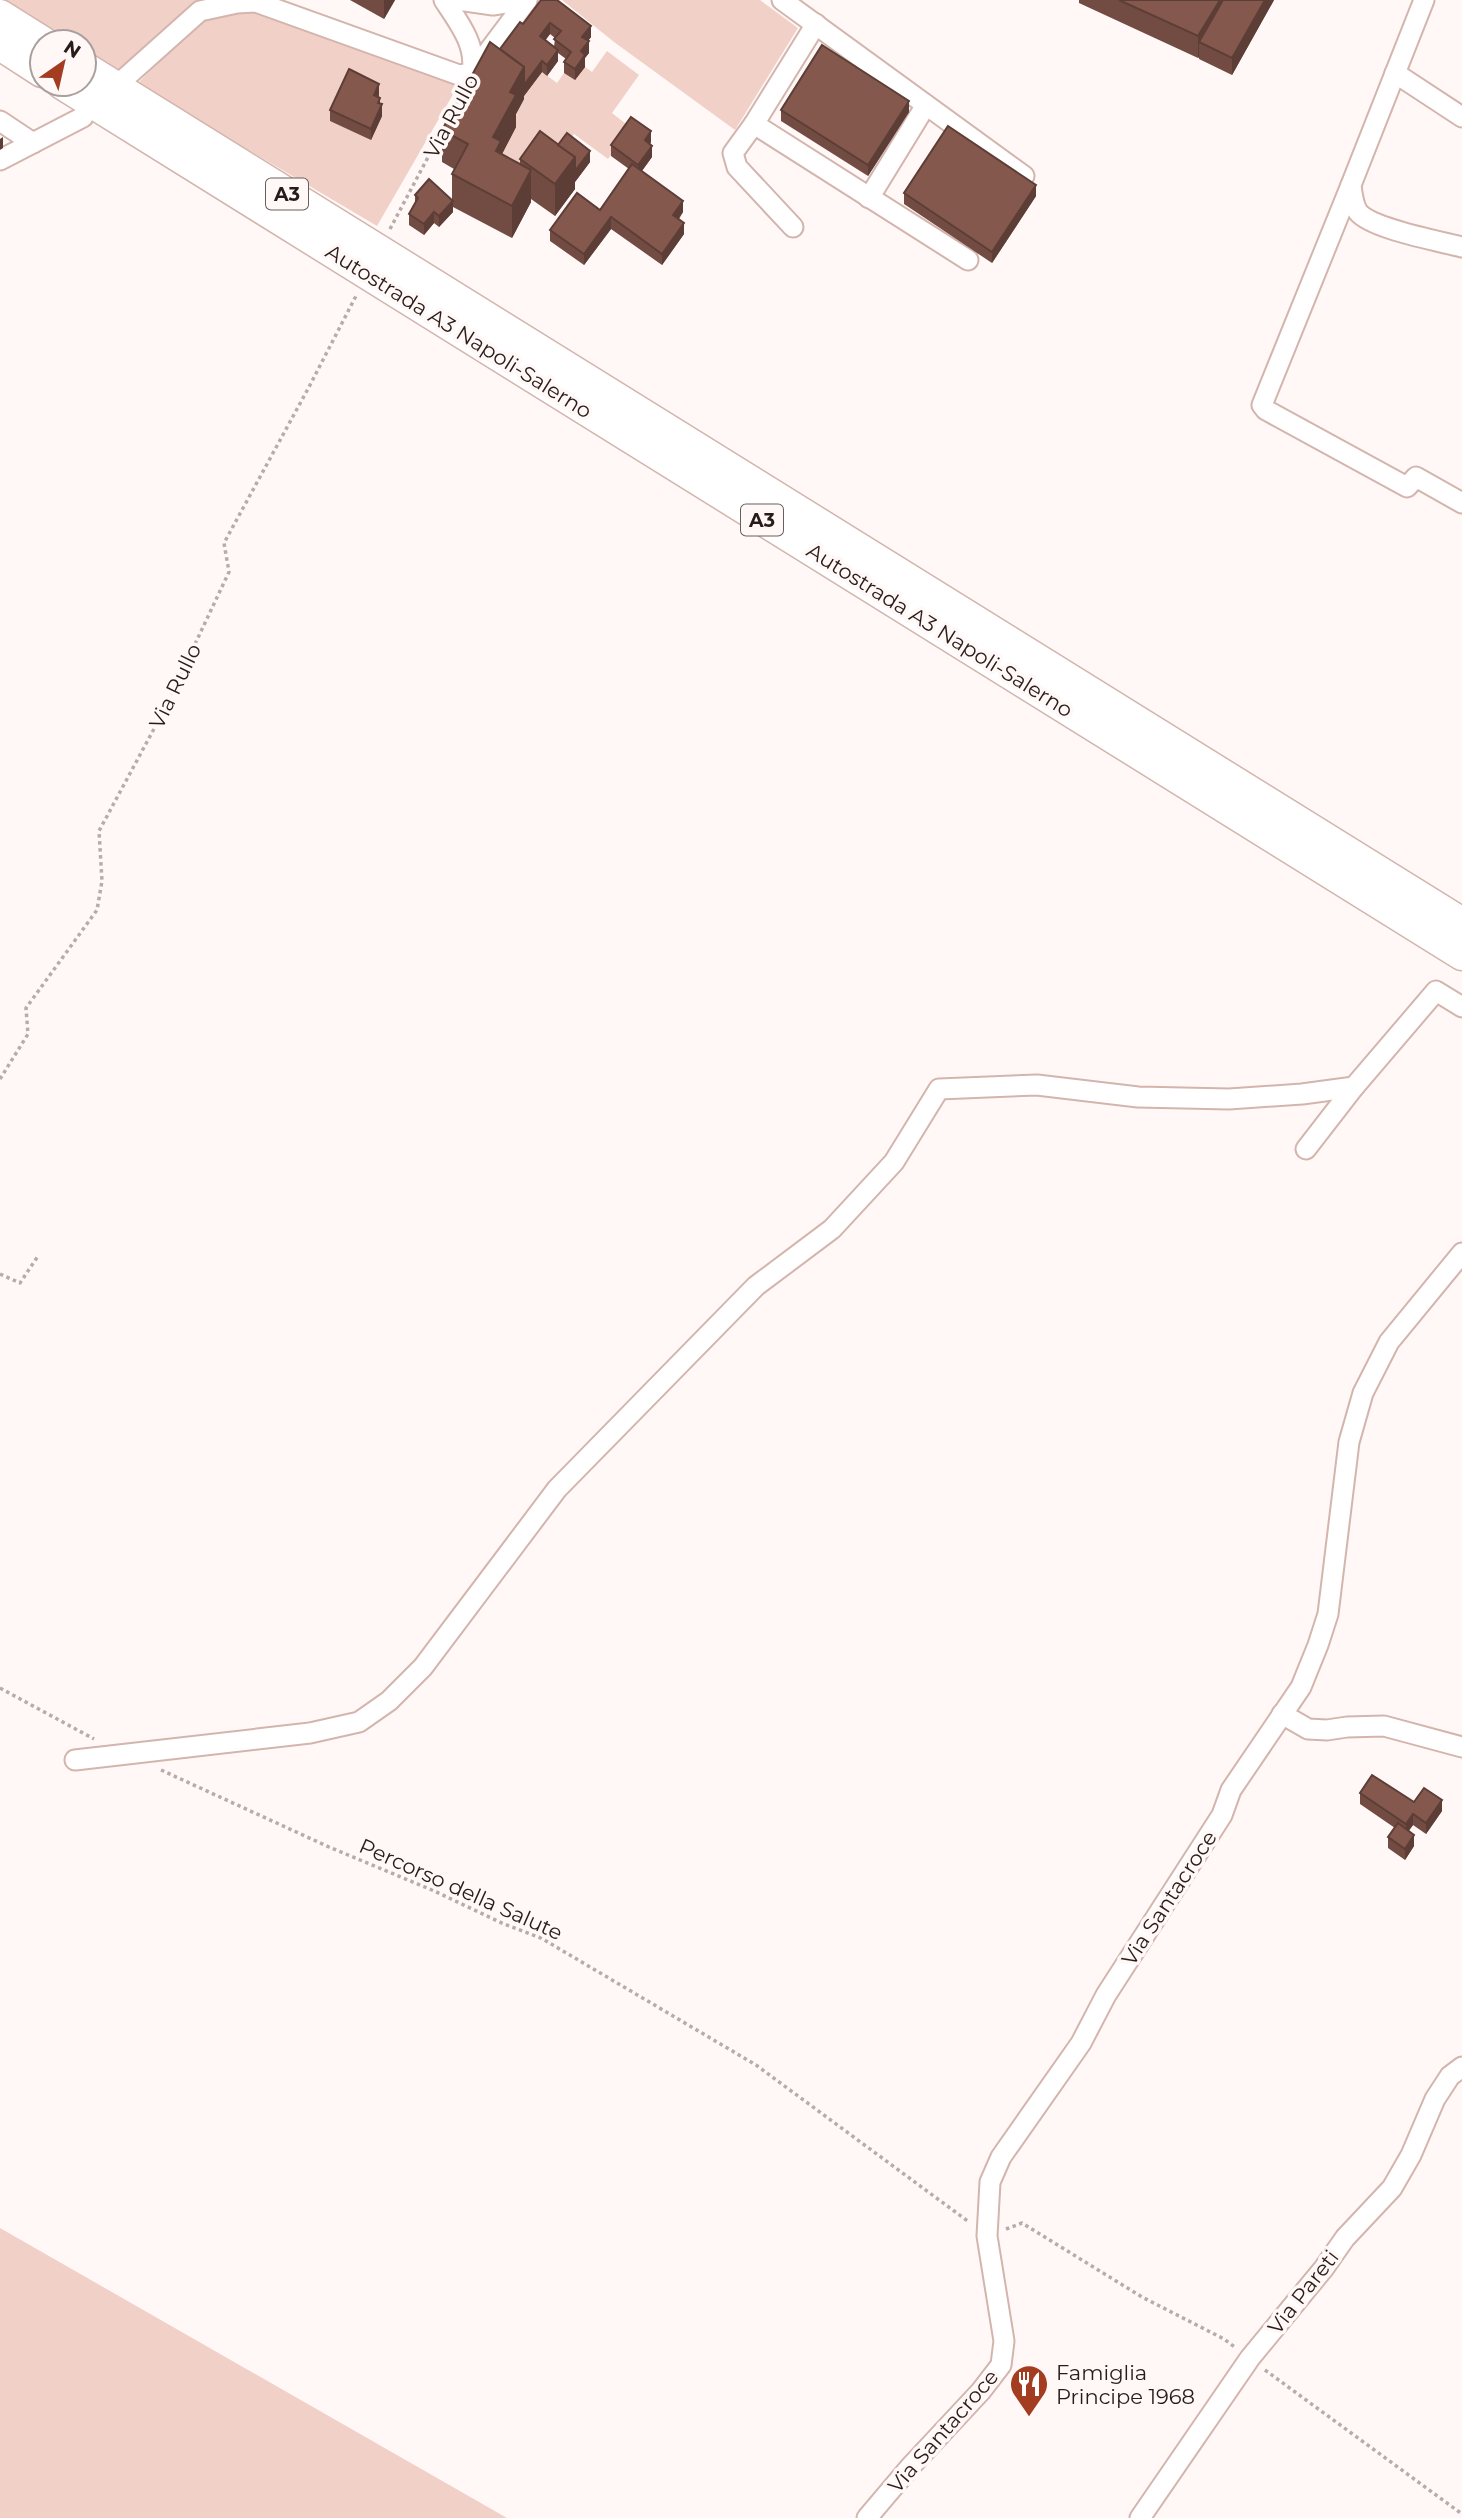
<svg xmlns="http://www.w3.org/2000/svg" width="1462" height="2518" font-family="Montserrat,sans-serif">
	<style>
		.green { fill: #f1d0c8 }
		.lines { fill: none; stroke-linecap: round; stroke-linejoin: round }
		.minor-casing { stroke: #d3b5ad; stroke-width: 23 }
		.highway-casing { stroke: #d3b5ad; stroke-width: 33 }
		.path { stroke: #b6adab; stroke-width: 3.5; stroke-dasharray: 3.5 3.5; stroke-linecap: butt }
		.minor { stroke: #fff; stroke-width: 19 }
		.highway { stroke: #fff; stroke-width: 30 }
		.wall { fill: #724c42; fill-rule: evenodd }
		.shaded-wall { fill: #5d3e36 }
		.building { fill: #85584d; stroke: #5d3e36; stroke-width: 2 }
		.labels { text-anchor: middle; dominant-baseline: central; stroke-width: 7; stroke-linejoin: round; paint-order: stroke }
		.shield { fill: #fff8f7; stroke: #685e5c; stroke-width: 2 }
		.shield-label { font-size: 19px; font-weight: bold; fill: #281c19 }
		.street-label { font-size: 21px; fill: #281c19; stroke: #fff8f7 }
		.poi-label { font-size: 21px; fill: #281c19; stroke: #fff8f7; text-anchor: start }
	</style>
	<rect width="100%" height="100%" fill="#fff8f7"/>
	<g class="green">
		<path d="M 0,0 L 218,0 L 117,74 L 84,54 L 84,42 L 65,42 Z"/>
		<path d="M 562,0 L 760,0 L 798,28 L 735,130 L 614,42 Z"/>
		<path d="M 255,9 L 459,84 L 377,226 L 137,84 L 202,18 Z"/>
		<path d="M 607,51 L 639,75 L 612,113 L 631,128 L 608,159 L 574,134 L 548,169 L 493,170 L 523,98 L 542,72 L 557,83 L 564,73 L 585,67 L 592,72 Z"/>
		<path d="M 0,2228 L 507,2518 L 0,2518 Z"/>
	</g>
	<g class="lines">
		<defs>
			<g id="minor">
				<path d="M 444,0 C 459,23 477,45 472,73"/>
				<path d="M 458,0 L 493,5 L 527,0"/>
				<path d="M 782,0 L 1024,176"/>
				<path d="M 1424,0 L 1351,185 C 1352,194 1353,204 1358,212 C 1372,229 1439,241 1462,247"/>
				<path d="M 816,24 L 754,124 L 968,260"/>
				<path d="M 479,64 L 527,0"/>
				<path d="M 1395,73 L 1462,117"/>
				<path d="M 125,78 L 200,11 L 237,3 L 256,2 L 459,75 L 472,73"/>
				<path d="M 0,121 L 33,143"/>
				<path d="M 754,124 L 733,153 L 737,167 L 793,227"/>
				<path d="M 0,160 L 83,117"/>
				<path d="M 1351,185 L 1262,405 L 1266,410 L 1407,487 L 1416,477 L 1462,503"/>
				<path d="M 869,198 L 926,105"/>
				<path d="M 1306,1149 L 1354,1087 L 1436,991 L 1462,1007"/>
				<path d="M 1282,1714 L 1308,1729 L 1327,1730 L 1347,1727 L 1384,1726 L 1462,1747"/>
				<path d="M 75,1760 L 310,1733 L 359,1722 L 389,1701 L 423,1667 L 557,1489 L 756,1286 L 832,1229 L 894,1162 L 939,1089 L 1037,1085 L 1138,1097 L 1229,1099 L 1302,1094 L 1354,1087"/>
				<path d="M 867,2518 L 911,2466 L 981,2391 L 1001,2365 L 1004,2341 L 987,2236 L 990,2182 L 1001,2157 L 1081,2043 L 1106,1995 L 1222,1815 L 1231,1790 L 1301,1687 L 1318,1645 L 1328,1614 L 1349,1442 L 1363,1393 L 1389,1342 L 1462,1253"/>
				<path d="M 1140,2518 L 1250,2358 L 1324,2268 L 1345,2238 L 1392,2188 L 1411,2155 L 1435,2099 L 1450,2076 L 1462,2067"/>
			</g>
			<g id="highway">
				<path d="M 0,15 L 43,42"/>
				<path d="M 0,45 L 42,72"/>
				<path d="M 84,67 L 1462,923"/>
				<path d="M 62,84 L 1462,955"/>
			</g>
		</defs>
		<use href="#minor" class="minor-casing"/>
		<use href="#highway" class="highway-casing"/>
		<g class="path">
			<path d="M 390,229 L 462,93"/>
			<path d="M 0,1079 L 28,1034 L 26,1008 L 97,910 L 102,881 L 99,831 L 162,714 L 229,572 L 224,543 L 309,387 L 357,294"/>
			<path d="M 0,1274 L 20,1283 L 38,1256"/>
			<path d="M 0,1688 L 94,1739"/>
			<path d="M 161,1770 L 329,1847 L 432,1890 L 504,1924 L 541,1938 L 756,2065 L 969,2222"/>
			<path d="M 1006,2229 L 1022,2223 L 1142,2297 L 1224,2339 L 1236,2348"/>
			<path d="M 1265,2370 L 1462,2514"/>
		</g>
		<use href="#minor" class="minor"/>
		<use href="#highway" class="highway"/>
	</g>
	<g class="wall">
		<path d="M 350,0 L 395,0 L 384,19 Z"/>
		<path d="M 541,0 L 591,37 L 588,41 L 589,53 L 585,58 L 585,67 L 575,80 L 564,73 L 564,62 L 566,59 L 558,53 L 558,61 L 547,76 L 542,72 L 524,96 L 524,99 L 516,114 L 516,127 L 502,154 L 520,164 L 520,159 L 558,145 L 590,162 L 575,182 L 575,189 L 555,216 L 531,199 L 531,202 L 512,238 L 453,207 L 453,212 L 439,227 L 434,223 L 424,235 L 409,225 L 409,214 L 415,203 L 415,195 L 452,200 L 452,174 L 454,169 L 442,162 L 442,130 L 500,49 L 523,24 ZM 550,34 L 555,38 L 554,47 L 545,40 Z"/>
		<path d="M 1079,0 L 1274,0 L 1232,75 L 1199,59 L 1199,57 L 1198,58 L 1079,3 Z"/>
		<path d="M 379,95 L 378,97 L 382,116 L 371,140 L 330,121 L 330,110 Z"/>
		<path d="M 781,110 L 909,112 L 868,176 L 781,121 Z"/>
		<path d="M 651,142 L 650,144 L 652,157 L 642,171 L 683,212 L 679,219 L 684,234 L 662,265 L 611,229 L 584,265 L 550,241 L 550,230 L 600,210 L 629,169 L 611,156 L 611,145 Z"/>
		<path d="M 904,193 L 1036,196 L 992,263 L 904,204 Z"/>
		<path d="M 1360,1793 L 1414,1802 L 1442,1811 L 1426,1834 L 1413,1825 L 1408,1831 L 1414,1846 L 1405,1860 L 1388,1848 L 1388,1837 L 1395,1828 L 1360,1804 Z"/>
	</g>
	<g class="shaded-wall">
		<path d="M 384,0 L 395,0 L 384,19 Z"/>
		<path d="M 1220,0 L 1233,0 L 1199,42 L 1199,57 L 1198,58 L 1198,36 Z"/>
		<path d="M 1265,0 L 1274,0 L 1232,75 L 1232,58 Z"/>
		<path d="M 550,23 L 550,34 L 540,48 L 540,36 Z"/>
		<path d="M 591,26 L 591,37 L 582,48 L 582,37 Z"/>
		<path d="M 589,41 L 589,53 L 585,58 L 585,67 L 575,80 L 575,69 L 581,51 Z"/>
		<path d="M 558,50 L 558,61 L 547,76 L 547,65 Z"/>
		<path d="M 542,61 L 542,72 L 524,96 L 524,99 L 516,114 L 516,127 L 501,156 L 501,173 L 493,137 L 510,92 L 524,67 Z"/>
		<path d="M 379,84 L 379,95 L 374,106 L 374,95 Z"/>
		<path d="M 380,98 L 380,109 L 382,104 L 382,116 L 371,140 L 371,129 Z"/>
		<path d="M 909,101 L 909,112 L 868,176 L 868,165 Z"/>
		<path d="M 651,131 L 651,142 L 645,151 L 645,140 Z"/>
		<path d="M 3,137 L 3,148 L 0,150 L 0,139 Z"/>
		<path d="M 652,146 L 652,157 L 638,176 L 638,165 Z"/>
		<path d="M 590,151 L 590,162 L 575,182 L 575,189 L 555,216 L 555,184 L 575,157 Z"/>
		<path d="M 531,170 L 531,202 L 512,238 L 512,206 Z"/>
		<path d="M 1036,185 L 1036,196 L 992,263 L 992,252 Z"/>
		<path d="M 453,201 L 453,212 L 439,227 L 439,216 Z"/>
		<path d="M 683,201 L 683,212 L 673,226 L 673,215 Z"/>
		<path d="M 434,212 L 434,223 L 424,235 L 424,224 Z"/>
		<path d="M 611,217 L 611,229 L 584,265 L 584,254 Z"/>
		<path d="M 684,223 L 684,234 L 662,265 L 662,254 Z"/>
		<path d="M 1442,1800 L 1442,1811 L 1426,1834 L 1426,1823 Z"/>
		<path d="M 1413,1814 L 1413,1825 L 1406,1835 L 1406,1824 Z"/>
		<path d="M 1414,1835 L 1414,1846 L 1405,1860 L 1405,1849 Z"/>
	</g>
	<g class="building">
		<path d="M 541,0 L 557,0 L 591,26 L 582,37 L 589,41 L 581,51 L 585,55 L 575,69 L 564,62 L 571,52 L 554,39 L 561,31 L 550,23 L 540,36 L 558,50 L 547,65 L 542,61 L 524,85 L 524,67 L 500,49 L 520,22 L 523,24 Z"/>
		<path d="M 1119,0 L 1220,0 L 1198,36 Z"/>
		<path d="M 1223,0 L 1265,0 L 1232,58 L 1199,42 Z"/>
		<path d="M 490,42 L 524,67 L 510,92 L 516,95 L 493,137 L 501,141 L 496,151 L 531,170 L 512,206 L 452,174 L 468,144 L 442,130 Z"/>
		<path d="M 822,45 L 909,101 L 868,165 L 781,110 Z"/>
		<path d="M 349,69 L 379,84 L 374,95 L 380,98 L 378,103 L 382,104 L 371,129 L 330,110 Z"/>
		<path d="M 631,117 L 651,131 L 645,140 L 652,146 L 638,165 L 611,145 Z"/>
		<path d="M 948,126 L 1036,185 L 992,252 L 904,193 Z"/>
		<path d="M 540,131 L 575,157 L 555,184 L 520,159 Z"/>
		<path d="M 567,133 L 590,151 L 575,171 L 575,157 L 558,145 Z"/>
		<path d="M 632,164 L 683,201 L 673,215 L 684,223 L 662,254 L 611,217 L 584,254 L 550,230 L 577,193 L 600,210 Z"/>
		<path d="M 429,179 L 453,201 L 439,216 L 434,212 L 424,224 L 409,214 L 418,198 L 415,195 Z"/>
		<path d="M 1372,1775 L 1414,1802 L 1424,1788 L 1442,1800 L 1426,1823 L 1413,1814 L 1406,1824 L 1360,1793 Z"/>
		<path d="M 1398,1823 L 1414,1835 L 1405,1849 L 1388,1837 Z"/>
	</g>
	<defs>
		<symbol id="restaurant-pin" viewBox="-11 -11 22 30"><path d="M0 17L-7.5 6A9.5 9.5 0 1 1 7.5 6Z" fill="#a43c22" stroke="#fff8f7"/><path d="M-5-6h1v4h1v-4h1v4h1v-4h1v5L-1.5 .5V6h-2V.5L-5-1ZM5-6V6H3V1.5H1.5Q1.5-4 5-6Z" fill="#fff"/></symbol>
	</defs>
	<g fill-rule="evenodd">
		<use href="#restaurant-pin" x="1007" y="2362" width="44" height="60"/>
	</g>
	<g class="labels">
		<g class="shield">
			<rect x="266" y="178.5" width="42" height="31" rx="5"/>
			<rect x="741" y="504.5" width="42" height="31" rx="5"/>
		</g>
		<g class="shield-label">
			<text x="287" y="194">A3</text>
			<text x="762" y="520">A3</text>
		</g>
		<g class="street-label">
			<text transform="translate(451 116) rotate(-62)">Via Rullo</text>
			<text transform="translate(459 331) rotate(32)">Autostrada A3 Napoli-Salerno</text>
			<text transform="translate(940 630) rotate(32)">Autostrada A3 Napoli-Salerno</text>
			<text transform="translate(175 686) rotate(-64)">Via Rullo</text>
			<text transform="translate(461 1889) rotate(24)">Percorso della Salute</text>
			<text transform="translate(1169 1898) rotate(-57)">Via Santacroce</text>
			<text transform="translate(1303 2292) rotate(-52)">Via Pareti</text>
			<text transform="translate(943 2431) rotate(-49)">Via Santacroce</text>
		</g>
		<g class="poi-label">
			<text x="1056" y="2372">Famiglia<tspan x="1056" dy="24">Principe 1968</tspan></text>
		</g>
	</g>
	<g transform="translate(63 63) rotate(34)"><circle r="33" fill="#fff8f7" stroke="#a9a09e" stroke-width="2"/>
	<path d="M0-5L12 26L0 18L-12 26Z" fill="#a43c22"/>
	<text y="-10" font-size="19" font-weight="bold" text-anchor="middle" fill="#281c19">N</text>
	</g>
</svg>
